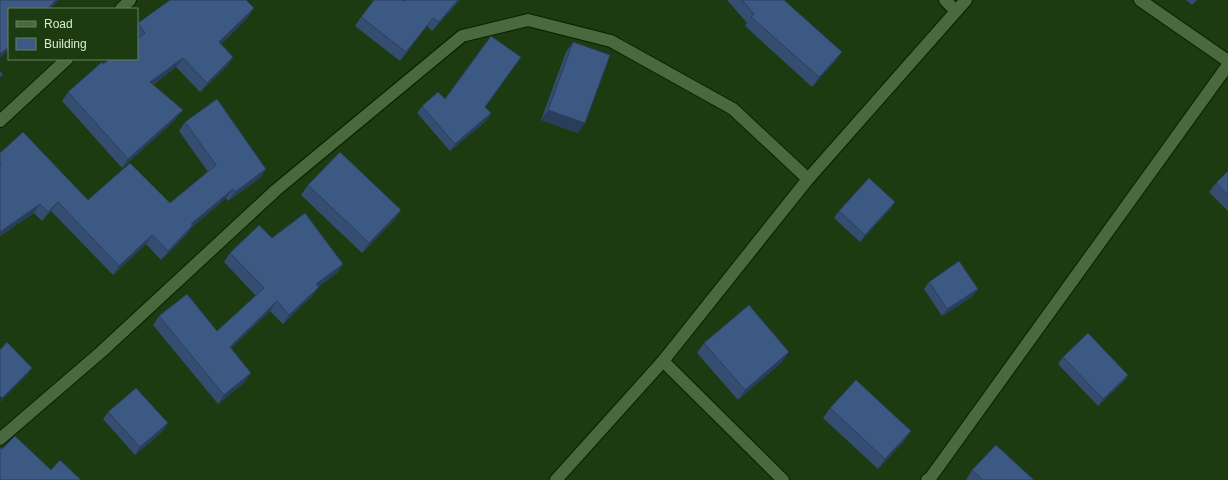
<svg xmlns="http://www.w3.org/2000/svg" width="1228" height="480" font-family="Arial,sans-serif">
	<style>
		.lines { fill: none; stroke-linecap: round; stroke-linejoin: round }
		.street-casing { stroke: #092002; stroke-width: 14 }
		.secondary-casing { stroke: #092002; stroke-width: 14 }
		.street { stroke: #496a3f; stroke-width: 12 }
		.secondary { stroke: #496a3f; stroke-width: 12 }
		.wall { fill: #344d71 }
		.shaded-wall { fill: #2a3e5c }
		.building { fill: #3c5983; stroke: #2a3e5c }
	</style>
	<rect width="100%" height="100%" fill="#1c3b10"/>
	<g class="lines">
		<defs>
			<g id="street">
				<path d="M 945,0 L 956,11"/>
				<path d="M 1140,0 L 1228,61"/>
				<path d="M 121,9 L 130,0"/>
				<path d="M 0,121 L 67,59"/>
				<path d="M 663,361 L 783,480"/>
				<path d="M 0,439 L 101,352 L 276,190 L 462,36 L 528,20 L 611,41 L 733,109 L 808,179"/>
				<path d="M 927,480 L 931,477 L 1228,65"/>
			</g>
			<path id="secondary" d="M 556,480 L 663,361 L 808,179 L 966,0"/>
		</defs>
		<use href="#street" class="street-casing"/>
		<use href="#secondary" class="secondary-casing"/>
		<use href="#street" class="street"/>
		<use href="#secondary" class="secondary"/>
	</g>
	<g class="wall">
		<path d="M 405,0 L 460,0 L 432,31 L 427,26 L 400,61 L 355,26 L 361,17 L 404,1 Z"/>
		<path d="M 727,0 L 784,0 L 842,52 L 835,61 L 812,87 L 745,26 L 747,23 Z"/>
		<path d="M 1186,0 L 1197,0 L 1192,5 Z"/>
		<path d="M 254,8 L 248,17 L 221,44 L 233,57 L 227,66 L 200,92 L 176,67 L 153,85 L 176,119 L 122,168 L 62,101 L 68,92 L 103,64 L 137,59 L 137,25 L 138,23 Z"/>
		<path d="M 573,42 L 578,133 L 541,120 L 566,52 Z"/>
		<path d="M 445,99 L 485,107 L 491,113 L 486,121 L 450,151 L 417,113 L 422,106 Z"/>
		<path d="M 185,122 L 266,169 L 260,178 L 228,201 L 226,198 L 191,228 L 187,234 L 161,260 L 146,244 L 113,275 L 51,211 L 42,221 L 34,213 L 0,236 L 0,153 L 88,200 L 170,203 L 208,172 L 179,131 Z"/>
		<path d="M 1228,171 L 1228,211 L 1209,192 L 1216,183 Z"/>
		<path d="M 308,185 L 401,210 L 394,220 L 362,253 L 301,195 Z"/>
		<path d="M 895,202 L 890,209 L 860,242 L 834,218 L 839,211 Z"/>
		<path d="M 272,238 L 343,264 L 337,273 L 319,286 L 312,296 L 283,324 L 270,311 L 231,348 L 245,382 L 218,404 L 153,325 L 159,316 L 217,331 L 256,296 L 224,262 L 230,253 Z"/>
		<path d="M 929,282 L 973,296 L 942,316 L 924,289 Z"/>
		<path d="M 704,343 L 782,362 L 738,400 L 697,353 Z"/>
		<path d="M 1063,357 L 1128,375 L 1123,382 L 1098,406 L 1058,364 Z"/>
		<path d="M 830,408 L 904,441 L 878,469 L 823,418 Z"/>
		<path d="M 108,412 L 163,431 L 135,455 L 103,419 Z"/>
		<path d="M 972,470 L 1034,480 L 966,480 Z"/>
	</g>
	<g class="shaded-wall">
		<path d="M 56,0 L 59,0 L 50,9 L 47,9 Z"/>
		<path d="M 458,0 L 460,0 L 432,31 L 439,22 Z"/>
		<path d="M 254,8 L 248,17 L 213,51 L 219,42 Z"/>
		<path d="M 433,18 L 427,26 L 400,61 L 406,52 Z"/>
		<path d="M 9,47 L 9,50 L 0,58 L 0,54 Z"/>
		<path d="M 842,52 L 835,61 L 812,87 L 819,77 Z"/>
		<path d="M 233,57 L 227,66 L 200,92 L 207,83 Z"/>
		<path d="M 183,58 L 176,67 L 144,91 L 150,82 Z"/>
		<path d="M 183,110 L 176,119 L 122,168 L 128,159 Z"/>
		<path d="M 548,110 L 585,123 L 578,133 L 541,120 Z"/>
		<path d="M 491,113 L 486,121 L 450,151 L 455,144 Z"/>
		<path d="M 266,169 L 260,178 L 228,201 L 235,192 Z"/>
		<path d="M 233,189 L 226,198 L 191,228 L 187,234 L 161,260 L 168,251 L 191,224 Z"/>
		<path d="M 58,202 L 51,211 L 42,221 L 48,212 Z"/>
		<path d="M 895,202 L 890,209 L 860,242 L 865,235 Z"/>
		<path d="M 40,204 L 34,213 L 0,236 L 0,232 Z"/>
		<path d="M 401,210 L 394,220 L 362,253 L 369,243 Z"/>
		<path d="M 152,235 L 146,244 L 113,275 L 119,266 Z"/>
		<path d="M 343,264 L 337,273 L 310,293 L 316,284 Z"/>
		<path d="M 319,287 L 312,296 L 283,324 L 289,315 Z"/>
		<path d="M 978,289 L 973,296 L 942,316 L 947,309 Z"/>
		<path d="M 277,301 L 270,311 L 223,356 L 230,347 Z"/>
		<path d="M 789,352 L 782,362 L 738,400 L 745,390 Z"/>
		<path d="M 32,368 L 27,375 L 0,402 L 0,400 Z"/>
		<path d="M 251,373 L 245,382 L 218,404 L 224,395 Z"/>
		<path d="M 1128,375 L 1123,382 L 1098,406 L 1103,399 Z"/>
		<path d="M 168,423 L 163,431 L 135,455 L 140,447 Z"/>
		<path d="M 911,431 L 904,441 L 878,469 L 885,459 Z"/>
	</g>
	<g class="building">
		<path d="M 0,0 L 56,0 L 47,9 L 9,9 L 9,47 L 0,54 Z"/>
		<path d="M 170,0 L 246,0 L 254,8 L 219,42 L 233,57 L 207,83 L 183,58 L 150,82 L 183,110 L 128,159 L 68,92 L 102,62 L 103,64 L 110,59 L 137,59 L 137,39 L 145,33 L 138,23 Z"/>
		<path d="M 374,0 L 402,0 L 404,1 L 405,0 L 458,0 L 439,22 L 433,18 L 406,52 L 361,17 Z"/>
		<path d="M 742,0 L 784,0 L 842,52 L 819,77 L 751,17 L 754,14 Z"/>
		<path d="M 491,36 L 521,57 L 485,107 L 491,113 L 455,144 L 422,106 L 438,92 L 445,99 Z"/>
		<path d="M 573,42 L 610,55 L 585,123 L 548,110 Z"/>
		<path d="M 0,71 L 3,75 L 0,77 Z"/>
		<path d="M 217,99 L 266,169 L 235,192 L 233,189 L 191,224 L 193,225 L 168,251 L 152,235 L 119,266 L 58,202 L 48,212 L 40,204 L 0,232 L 0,164 L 1,164 L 0,162 L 0,153 L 23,132 L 88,200 L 130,163 L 170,203 L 216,165 L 185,122 Z"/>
		<path d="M 340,152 L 401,210 L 369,243 L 308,185 Z"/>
		<path d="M 1228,171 L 1228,195 L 1216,183 Z"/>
		<path d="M 869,178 L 895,202 L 865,235 L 839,211 Z"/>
		<path d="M 305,213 L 343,264 L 316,284 L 319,287 L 289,315 L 277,301 L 230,347 L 251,373 L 224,395 L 159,316 L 187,294 L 217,331 L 264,288 L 230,253 L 259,225 L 272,238 Z"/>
		<path d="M 959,261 L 978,289 L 947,309 L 929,282 Z"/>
		<path d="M 749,305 L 789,352 L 745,390 L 704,343 Z"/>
		<path d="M 1088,333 L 1128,375 L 1103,399 L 1063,357 Z"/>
		<path d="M 7,342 L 32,368 L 2,398 L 0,396 L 0,350 Z"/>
		<path d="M 856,380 L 911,431 L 885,459 L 830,408 Z"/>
		<path d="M 136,388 L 168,423 L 140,447 L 108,412 Z"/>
		<path d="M 15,436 L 51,470 L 60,460 L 81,480 L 0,480 L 0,447 L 2,449 Z"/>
		<path d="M 996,445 L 1034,480 L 983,480 L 972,470 Z"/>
	</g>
	<rect x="8" y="8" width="130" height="52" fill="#1c3b10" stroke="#68825e"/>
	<rect x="16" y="21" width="20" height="6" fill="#496a3f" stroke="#68825e"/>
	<text x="44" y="28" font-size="12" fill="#d9ecd3">Road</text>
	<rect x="16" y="38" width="20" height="12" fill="#3c5983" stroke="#68825e"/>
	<text x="44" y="48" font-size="12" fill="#d9ecd3">Building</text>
</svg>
